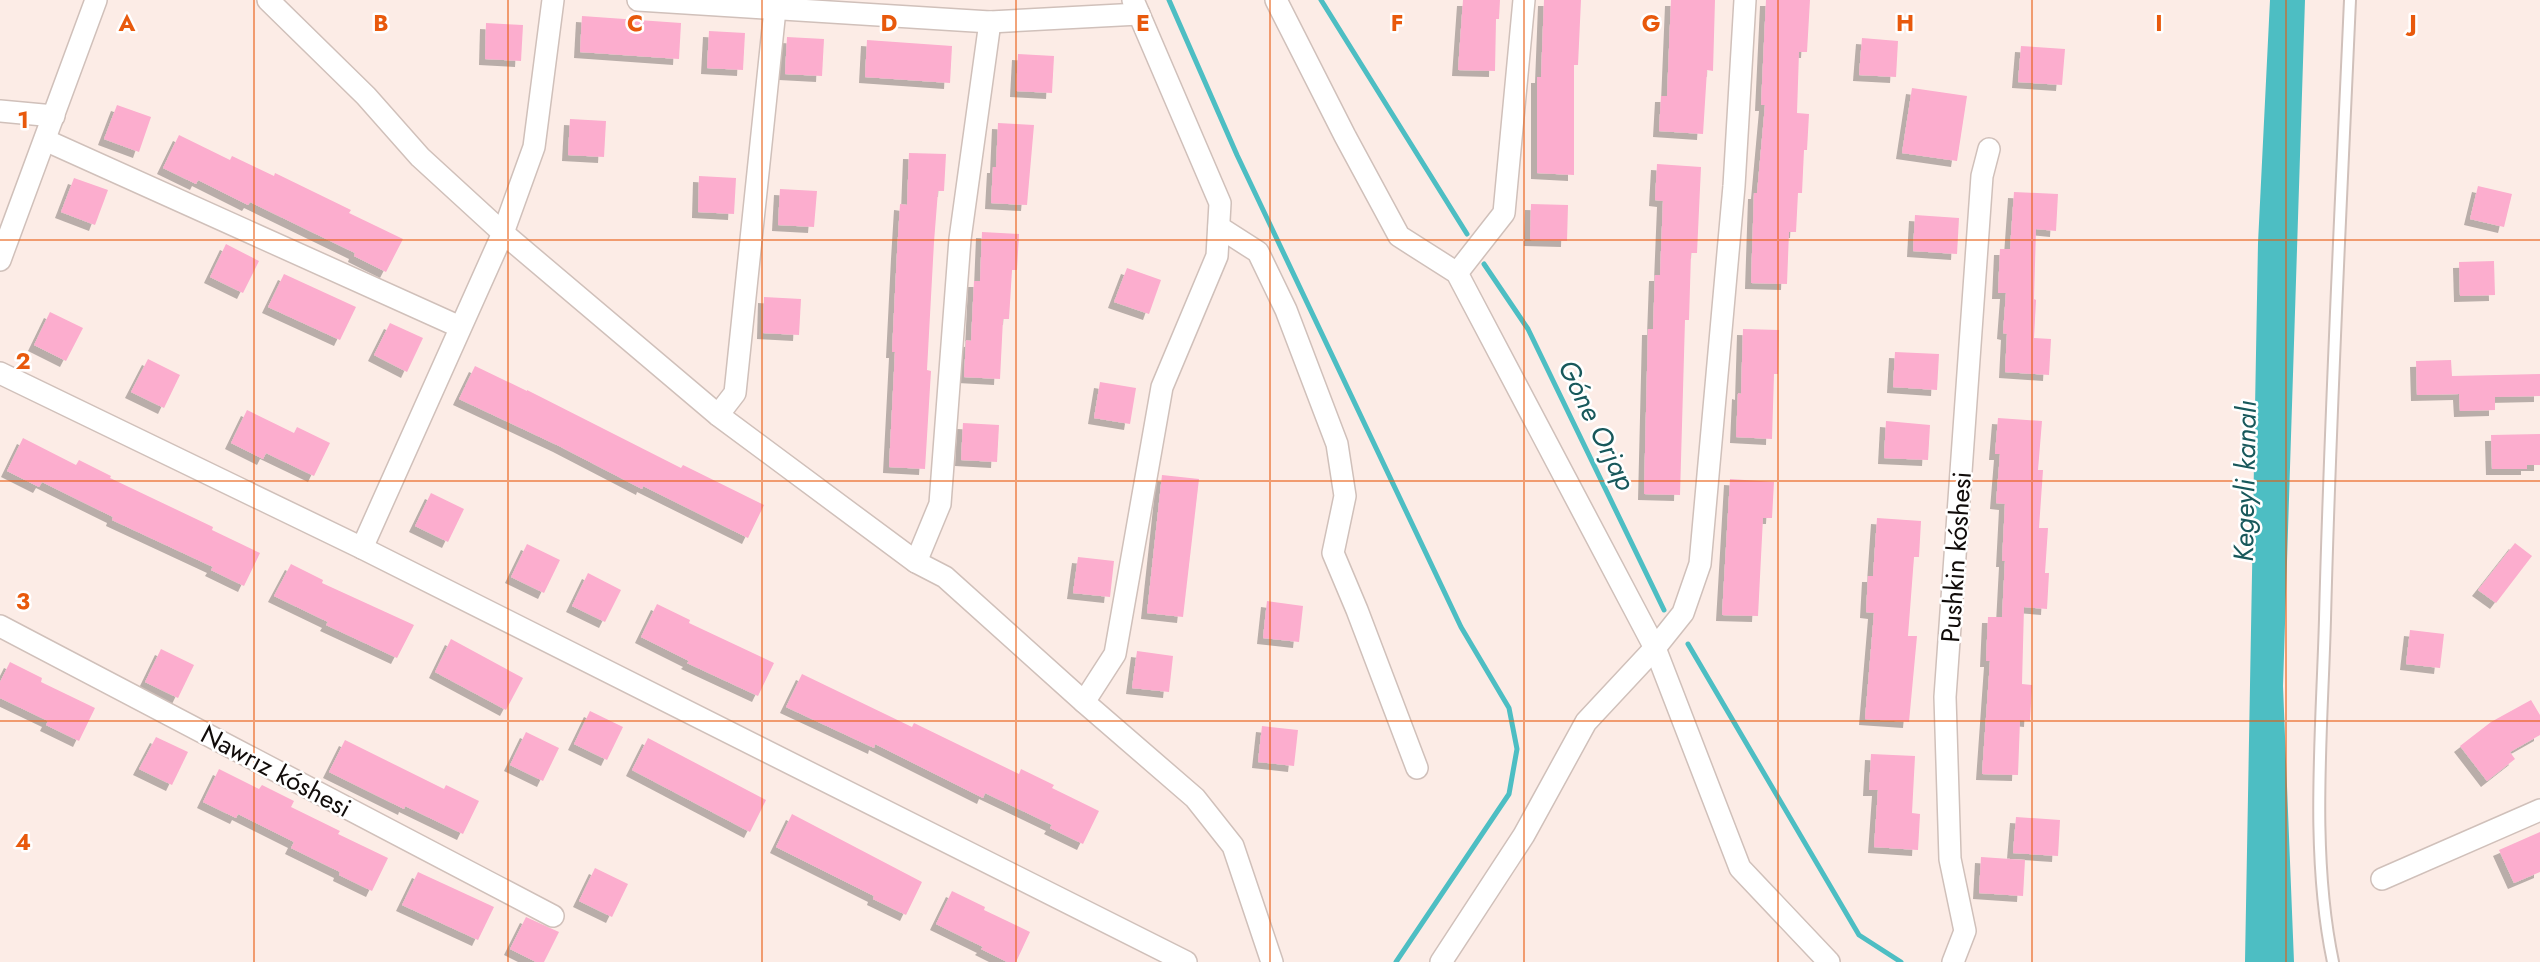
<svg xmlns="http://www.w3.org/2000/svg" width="2540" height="962" font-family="Jost,sans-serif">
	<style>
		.water { fill: #4dbec3 }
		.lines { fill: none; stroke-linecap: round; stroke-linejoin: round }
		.stream { stroke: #4dbec3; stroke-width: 5 }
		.building { fill: #fcadce; filter: url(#shadow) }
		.service-casing { stroke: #d0c0ba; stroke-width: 14 }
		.minor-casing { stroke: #d0c0ba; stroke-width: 24 }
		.service { stroke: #fff; stroke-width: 10 }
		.minor { stroke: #fff; stroke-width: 21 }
		.grid { fill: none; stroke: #e8590c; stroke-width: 2; stroke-opacity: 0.55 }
		.labels { text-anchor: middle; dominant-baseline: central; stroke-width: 5; stroke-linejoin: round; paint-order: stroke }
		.street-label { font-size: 26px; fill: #110c0a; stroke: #fff }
		.water-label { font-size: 28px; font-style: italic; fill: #18585b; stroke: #fff }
		.grid-label { font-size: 23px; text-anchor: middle; font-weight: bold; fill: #e8590c; stroke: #fff; stroke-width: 5; stroke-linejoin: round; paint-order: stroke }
	</style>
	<defs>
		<filter id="shadow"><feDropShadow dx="-6" dy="6" stdDeviation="0" flood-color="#0004"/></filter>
	</defs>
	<rect width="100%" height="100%" fill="#fcece6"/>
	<path class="water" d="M 2270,0 L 2305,0 L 2283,686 L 2294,962 L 2245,962 L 2258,243 Z"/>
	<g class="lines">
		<g class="stream">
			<path d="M 1169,0 L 1237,155 L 1461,627 L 1509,708 L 1517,749 L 1509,794 L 1396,962"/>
			<path d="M 1321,0 L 1467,234"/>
			<path d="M 1484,264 L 1528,329 L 1664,610"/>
			<path d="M 1688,644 L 1859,935 L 1901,962"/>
		</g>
	</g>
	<g class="building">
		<path d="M 1463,0 L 1500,0 L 1499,19 L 1496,19 L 1495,71 L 1458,70 Z"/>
		<path d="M 1544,0 L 1581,0 L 1578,65 L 1574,65 L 1574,175 L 1537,173 L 1537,77 L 1541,77 Z"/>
		<path d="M 1671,0 L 1715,0 L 1713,71 L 1707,70 L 1703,134 L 1659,131 L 1661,96 L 1667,96 Z"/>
		<path d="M 1766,0 L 1810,0 L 1807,52 L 1799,52 L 1797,113 L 1809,114 L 1807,150 L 1804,150 L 1802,193 L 1798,193 L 1796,232 L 1789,232 L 1787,284 L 1751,283 L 1754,193 L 1757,193 L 1765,105 L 1761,105 Z"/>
		<path d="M 582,16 L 681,23 L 679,59 L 580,52 Z"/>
		<path d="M 486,23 L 523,25 L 521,61 L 485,59 Z"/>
		<path d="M 709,31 L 745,33 L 743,70 L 707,68 Z"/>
		<path d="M 787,37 L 824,39 L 822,76 L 785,74 Z"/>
		<path d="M 1862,38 L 1898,41 L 1896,77 L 1859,75 Z"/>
		<path d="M 867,40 L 952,46 L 950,83 L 865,77 Z"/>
		<path d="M 2021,46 L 2065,49 L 2062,85 L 2018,82 Z"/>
		<path d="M 1018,54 L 1054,56 L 1052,93 L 1016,91 Z"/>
		<path d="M 1912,88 L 1967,96 L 1957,161 L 1902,153 Z"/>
		<path d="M 117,105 L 151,117 L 139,152 L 104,139 Z"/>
		<path d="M 570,119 L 606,121 L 604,157 L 568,155 Z"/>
		<path d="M 998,123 L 1034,125 L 1027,205 L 991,203 L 993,167 L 996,167 Z"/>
		<path d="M 179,135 L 230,160 L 232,156 L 274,176 L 275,173 L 351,210 L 349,213 L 403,239 L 386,272 L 354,256 L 355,253 L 250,202 L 248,205 L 198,180 L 196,184 L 163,168 Z"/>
		<path d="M 909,153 L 946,154 L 944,191 L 938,191 L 934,242 L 927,370 L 931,371 L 925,469 L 889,467 L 895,352 L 892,352 L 897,253 L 900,204 L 907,205 Z"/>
		<path d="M 1657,164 L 1701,167 L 1697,253 L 1691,253 L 1689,320 L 1685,320 L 1680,495 L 1644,494 L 1648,329 L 1653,329 L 1655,275 L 1660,275 L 1663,201 L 1655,200 Z"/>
		<path d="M 699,176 L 736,178 L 734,214 L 698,212 Z"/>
		<path d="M 74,178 L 108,190 L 95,225 L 61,212 Z"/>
		<path d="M 2478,186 L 2512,194 L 2504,227 L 2470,219 Z"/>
		<path d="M 780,189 L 817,191 L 814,227 L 778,225 Z"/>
		<path d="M 2014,192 L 2058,194 L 2056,231 L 2036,229 L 2034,299 L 2036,300 L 2034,338 L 2051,339 L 2049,375 L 2005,372 L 2007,334 L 2003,333 L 2006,293 L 1998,293 L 2000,249 L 2010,249 Z"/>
		<path d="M 1531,204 L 1568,205 L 1567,241 L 1530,240 Z"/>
		<path d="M 1915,215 L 1959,218 L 1957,254 L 1913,251 Z"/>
		<path d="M 982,232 L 1019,234 L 1017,270 L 1012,270 L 1009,319 L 1003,319 L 1000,379 L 964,377 L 966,340 L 971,341 L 974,281 L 980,281 Z"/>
		<path d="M 226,244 L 259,261 L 243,293 L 210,277 Z"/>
		<path d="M 2494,261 L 2495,295 L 2460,296 L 2459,262 Z"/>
		<path d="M 1127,268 L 1161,280 L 1149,314 L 1114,302 Z"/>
		<path d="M 284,274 L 356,307 L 340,340 L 268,307 Z"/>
		<path d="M 764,297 L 801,299 L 799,335 L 763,333 Z"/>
		<path d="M 50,312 L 83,328 L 66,361 L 34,345 Z"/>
		<path d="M 390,323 L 423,338 L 407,372 L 374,355 Z"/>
		<path d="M 1743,329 L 1779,330 L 1778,374 L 1774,374 L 1772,439 L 1736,437 L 1738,393 L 1741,394 Z"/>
		<path d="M 1895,352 L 1939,354 L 1937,390 L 1893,387 Z"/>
		<path d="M 148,359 L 180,375 L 164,408 L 131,392 Z"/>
		<path d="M 2451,360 L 2452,376 L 2540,374 L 2540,396 L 2495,397 L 2495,410 L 2460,411 L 2459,394 L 2417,395 L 2416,361 Z"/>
		<path d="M 475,366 L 527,391 L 527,390 L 681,468 L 683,465 L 764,505 L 748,538 L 643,486 L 642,489 L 559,446 L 459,399 Z"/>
		<path d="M 1100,382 L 1136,388 L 1130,424 L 1094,418 Z"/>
		<path d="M 247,410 L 294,433 L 297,427 L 330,443 L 314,476 L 266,453 L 263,459 L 231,443 Z"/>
		<path d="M 1998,418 L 2042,421 L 2038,470 L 2043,470 L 2039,528 L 2048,528 L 2045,573 L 2049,573 L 2047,609 L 2024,607 L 2022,684 L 2032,685 L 2030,721 L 2020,720 L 2018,775 L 1982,774 L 1990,661 L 1986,661 L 1988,617 L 2002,617 L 2005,561 L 2002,561 L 2005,504 L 1996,503 L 2000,454 L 1995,454 Z"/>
		<path d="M 1886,421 L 1930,425 L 1928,460 L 1884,458 Z"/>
		<path d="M 963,423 L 999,425 L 997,462 L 961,460 Z"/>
		<path d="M 2540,434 L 2540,465 L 2527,465 L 2527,469 L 2492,469 L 2491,435 Z"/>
		<path d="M 23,438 L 76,465 L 79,460 L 111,476 L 110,478 L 213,527 L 212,530 L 260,553 L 244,586 L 211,570 L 213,567 L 112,520 L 113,517 L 42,482 L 39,487 L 7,471 Z"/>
		<path d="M 1162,475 L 1199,479 L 1183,617 L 1147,613 Z"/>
		<path d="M 1730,479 L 1774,482 L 1772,518 L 1763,518 L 1758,616 L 1722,615 Z"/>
		<path d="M 431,493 L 464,509 L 448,542 L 415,526 Z"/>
		<path d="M 1877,518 L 1921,521 L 1919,557 L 1914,557 L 1908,636 L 1917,636 L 1909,722 L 1865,719 L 1874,613 L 1866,612 L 1868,576 L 1873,576 Z"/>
		<path d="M 2515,543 L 2532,556 L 2496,603 L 2478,590 Z"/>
		<path d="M 527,544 L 560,560 L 544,593 L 511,577 Z"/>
		<path d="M 1078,557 L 1114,561 L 1110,597 L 1073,593 Z"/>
		<path d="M 291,564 L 323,580 L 322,583 L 414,625 L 397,658 L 326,625 L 328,622 L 274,596 Z"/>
		<path d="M 588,573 L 621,590 L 605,622 L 572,606 Z"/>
		<path d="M 1267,601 L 1303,606 L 1299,642 L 1263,638 Z"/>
		<path d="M 657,604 L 690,620 L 689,623 L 774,663 L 758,696 L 687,663 L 689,661 L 641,637 Z"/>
		<path d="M 2410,630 L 2444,634 L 2440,668 L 2406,664 Z"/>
		<path d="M 451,639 L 523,678 L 506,710 L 435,672 Z"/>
		<path d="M 161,649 L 194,665 L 178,698 L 145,682 Z"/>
		<path d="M 1137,651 L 1173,656 L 1169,692 L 1132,688 Z"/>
		<path d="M 10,662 L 42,678 L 41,682 L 95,708 L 79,741 L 46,725 L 48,721 L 0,698 L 0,682 Z"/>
		<path d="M 802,674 L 912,727 L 914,723 L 1019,774 L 1021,769 L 1054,785 L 1052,788 L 1099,811 L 1083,844 L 1050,828 L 1052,825 L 985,793 L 983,798 L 875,744 L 874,748 L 786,707 Z"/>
		<path d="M 2531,700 L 2540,715 L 2540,735 L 2510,752 L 2515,759 L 2487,781 L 2460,746 L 2491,722 Z"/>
		<path d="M 590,711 L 623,727 L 607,760 L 574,744 Z"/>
		<path d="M 1262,726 L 1298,730 L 1294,766 L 1258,762 Z"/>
		<path d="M 526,732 L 559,748 L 543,781 L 510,765 Z"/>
		<path d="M 156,737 L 188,752 L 172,785 L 139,769 Z"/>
		<path d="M 648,738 L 766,800 L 750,832 L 632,770 Z"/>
		<path d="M 345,740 L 444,789 L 446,785 L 479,801 L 463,834 L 405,806 L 404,809 L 329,772 Z"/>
		<path d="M 1871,754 L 1915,756 L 1912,813 L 1920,814 L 1918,850 L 1874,847 L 1878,790 L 1869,790 Z"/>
		<path d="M 219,769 L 259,789 L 262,785 L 294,801 L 291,807 L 340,831 L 338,834 L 388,858 L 372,891 L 339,875 L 340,872 L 291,848 L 294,842 L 238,814 L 236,818 L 203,802 Z"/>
		<path d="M 792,814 L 922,882 L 906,915 L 873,899 L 874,896 L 776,847 Z"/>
		<path d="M 2016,817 L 2060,820 L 2058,856 L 2013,853 Z"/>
		<path d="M 2540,832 L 2540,872 L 2514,883 L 2499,850 Z"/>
		<path d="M 1981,857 L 2025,860 L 2023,896 L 1979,893 Z"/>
		<path d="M 595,868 L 628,884 L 612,917 L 579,901 Z"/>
		<path d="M 418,872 L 494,907 L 478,940 L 402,905 Z"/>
		<path d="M 952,891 L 985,907 L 984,910 L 1030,932 L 1016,962 L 1007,962 L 981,949 L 983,947 L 936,924 Z"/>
		<path d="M 526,917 L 559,932 L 544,962 L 536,962 L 510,949 Z"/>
	</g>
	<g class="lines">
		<defs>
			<path id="service" d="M 2333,962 C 2310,853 2322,730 2325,619 C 2330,413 2341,206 2350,0"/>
			<g id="minor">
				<path d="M 268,0 L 366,96 L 420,157 L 503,233 L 718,415 L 916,562 L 945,577 L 1084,702 L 1195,798 L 1233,846 L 1272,962"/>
				<path d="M 638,0 L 990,22 L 1139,14"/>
				<path d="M 1276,0 L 1345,136 L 1399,236 L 1457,273 L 1655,648 L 1740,868 L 1829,962"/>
				<path d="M 0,111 L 54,116"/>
				<path d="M 45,140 L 460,327"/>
				<path d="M 1219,227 L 1258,252 L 1286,310 L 1337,444 L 1345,496 L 1333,553 L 1357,610 L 1417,768"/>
				<path d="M 0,260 L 96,0"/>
				<path d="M 1457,273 L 1504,213 L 1524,0"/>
				<path d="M 0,373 L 362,548 L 1186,962"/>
				<path d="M 718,415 L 735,393 L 776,0"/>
				<path d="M 362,548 L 503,233 L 534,147 L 553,0"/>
				<path d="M 916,562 L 940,504 L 960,239 L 990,22"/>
				<path d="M 0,626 L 553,916"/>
				<path d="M 1084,702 L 1115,654 L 1162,387 L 1217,256 L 1220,203 L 1133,0"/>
				<path d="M 2382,879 L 2540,810"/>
				<path d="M 1441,962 L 1524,835 L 1586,722 L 1655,648 L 1683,613 L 1700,564 L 1734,186 L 1745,0"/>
				<path d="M 1953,962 L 1965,931 L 1950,859 L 1945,697 L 1982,176 L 1989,149"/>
			</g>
		</defs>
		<use href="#service" class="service-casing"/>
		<use href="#minor" class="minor-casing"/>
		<use href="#service" class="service"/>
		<use href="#minor" class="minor"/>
	</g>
	<path class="grid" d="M 254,0 L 254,962M 508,0 L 508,962M 762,0 L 762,962M 1016,0 L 1016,962M 1270,0 L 1270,962M 1524,0 L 1524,962M 1778,0 L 1778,962M 2032,0 L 2032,962M 2286,0 L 2286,962M 0,240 L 2540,240M 0,481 L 2540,481M 0,721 L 2540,721"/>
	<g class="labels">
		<g class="street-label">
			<text transform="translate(1956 557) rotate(-86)">Pushkin kóshesi</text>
			<text transform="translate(276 771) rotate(28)">Nawrız kóshesi</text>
		</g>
		<g class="water-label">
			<text transform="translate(1597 425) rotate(64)">Góne Orjap</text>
			<text transform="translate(2245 481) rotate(-89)">Kegeyli kanalı</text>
		</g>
	</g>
	<g class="grid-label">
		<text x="127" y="31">A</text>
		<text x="381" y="31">B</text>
		<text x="635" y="31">C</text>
		<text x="889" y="31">D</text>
		<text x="1143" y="31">E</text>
		<text x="1397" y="31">F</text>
		<text x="1651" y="31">G</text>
		<text x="1905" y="31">H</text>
		<text x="2159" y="31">I</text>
		<text x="2413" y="31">J</text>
		<text x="23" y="128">1</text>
		<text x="23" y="369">2</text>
		<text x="23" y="609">3</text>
		<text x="23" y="850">4</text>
	</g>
</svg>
